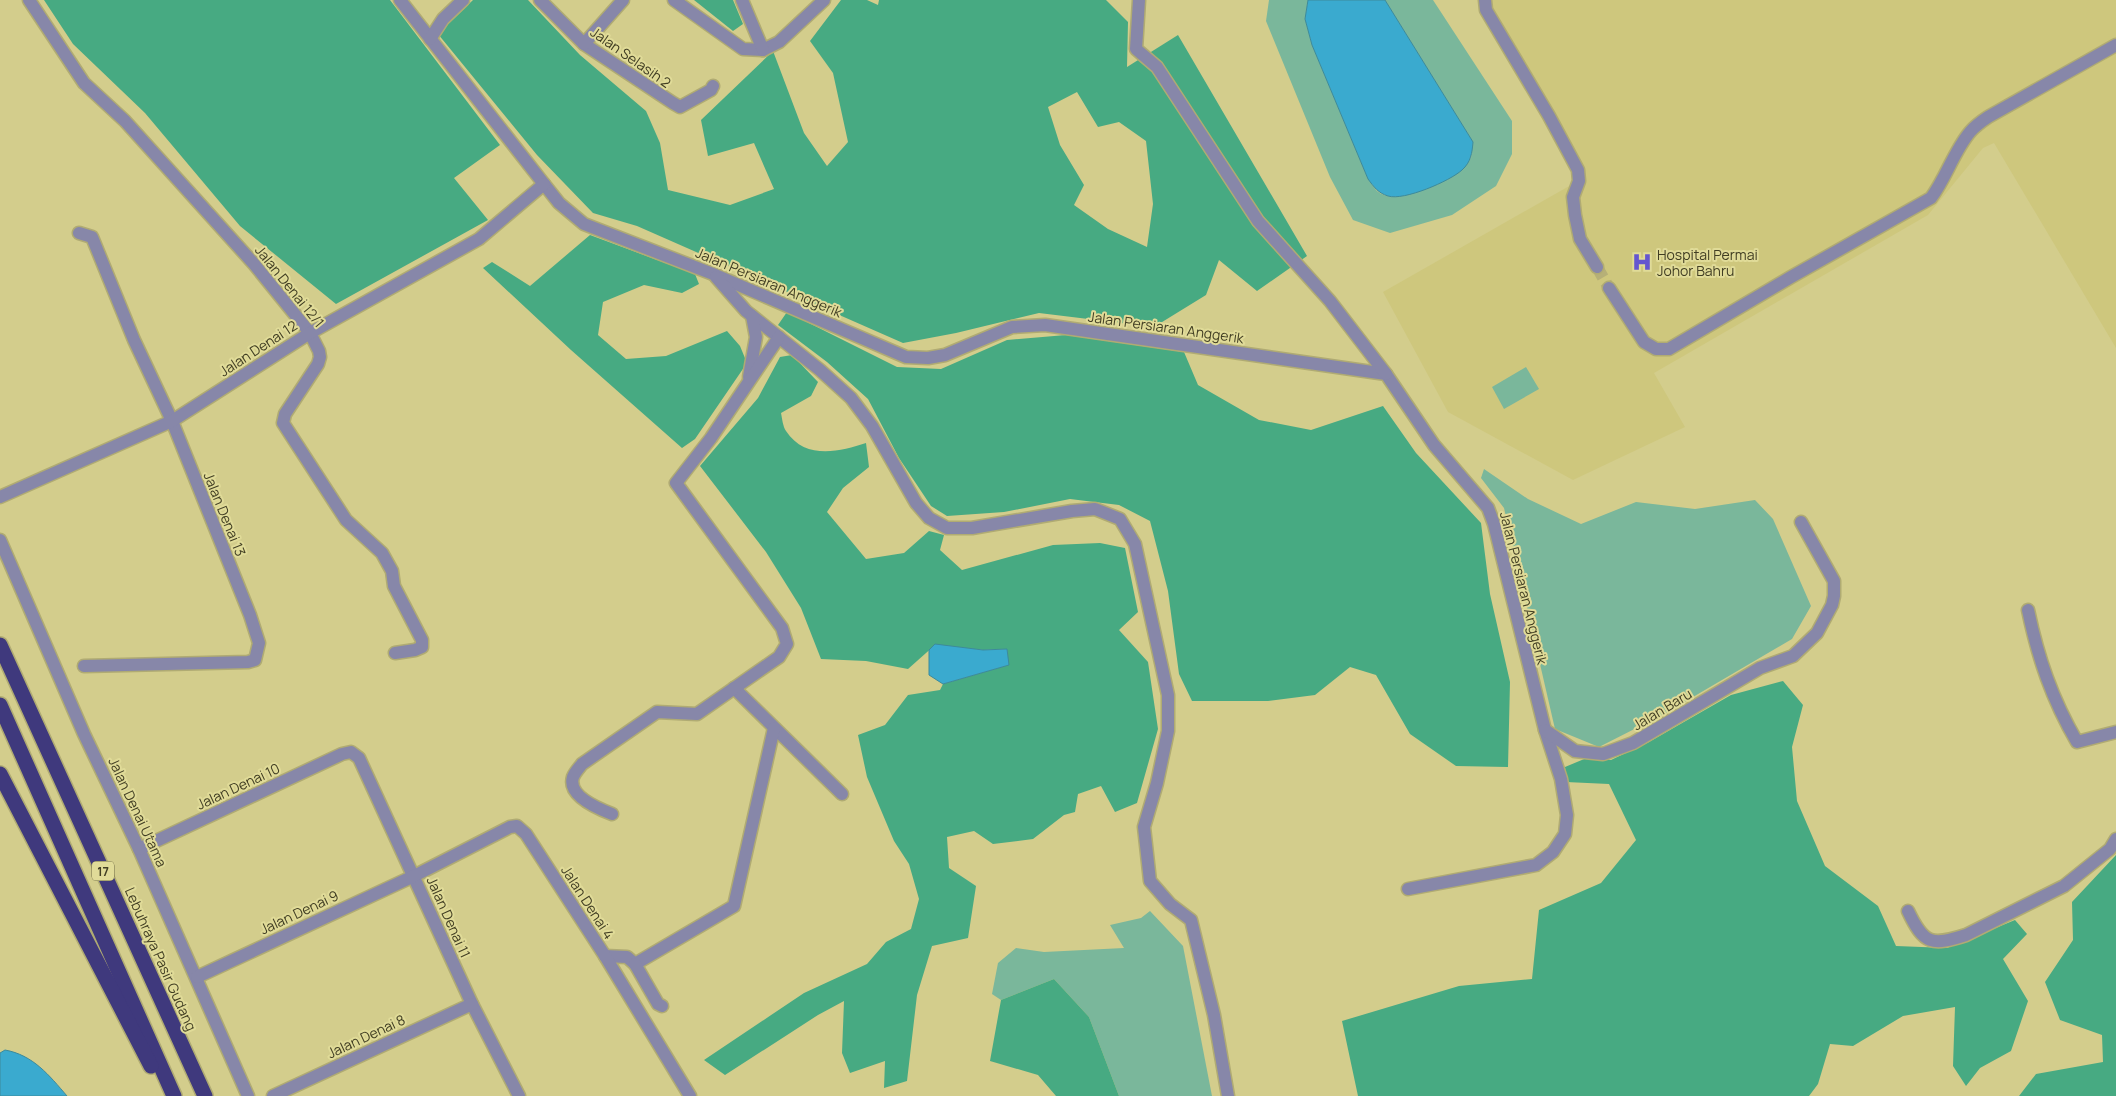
<svg xmlns="http://www.w3.org/2000/svg" width="2116" height="1096" font-family="Manrope,sans-serif">
	<style>
		.built { fill: #cec77d }
		.green { fill: #7ab79b }
		.forest { fill: #47aa82; fill-rule: evenodd }
		.water { fill: #3aaacf; stroke: #3c8a9b }
		.lines { fill: none; stroke-linecap: round; stroke-linejoin: round }
		.minor-tunnel { stroke: #b6b077; stroke-width: 12; stroke-dasharray: 12 6; stroke-linecap: butt }
		.minor-casing { stroke: #b0ab73; stroke-width: 15 }
		.highway-casing { stroke: #b0ab73; stroke-width: 18 }
		.minor { stroke: #8787a9; stroke-width: 12 }
		.highway { stroke: #3f397d; stroke-width: 15 }
		.labels { text-anchor: middle; dominant-baseline: central; stroke-width: 4; stroke-linejoin: round; paint-order: stroke }
		.shield { fill: #e0db98; stroke: #716d46; stroke-width: 1 }
		.shield-label { font-size: 12px; font-weight: bold; fill: #413e23 }
		.street-label { font-size: 14px; fill: #413e23; stroke: #e0db98 }
		.poi-label { font-size: 14px; fill: #413e23; stroke: #e0db98; text-anchor: start }
	</style>
	<rect width="100%" height="100%" fill="#d3cd8c"/>
	<path class="built" d="M 1490,0 L 2116,0 L 2116,348 L 1994,143 L 1983,148 L 1928,215 L 1654,373 L 1685,427 L 1573,480 L 1448,412 L 1383,292 L 1578,181 L 1498,31 Z"/>
	<g class="green">
		<path d="M 1269,0 L 1308,0 L 1305,19 L 1312,45 L 1368,179 C 1371,182 1374,188 1377,191 C 1400,211 1450,171 1471,158 L 1473,142 L 1385,0 L 1433,0 L 1512,121 L 1512,154 L 1496,186 L 1452,215 L 1390,233 L 1353,220 L 1330,177 L 1266,21 Z"/>
		<path d="M 1526,367 L 1539,389 L 1504,409 L 1492,387 Z"/>
		<path d="M 1484,469 L 1528,499 L 1581,524 L 1636,502 L 1695,509 L 1755,500 L 1773,519 L 1811,606 L 1792,639 L 1664,714 L 1599,747 L 1555,729 L 1504,508 L 1481,478 Z"/>
		<path d="M 1150,911 L 1183,946 L 1212,1096 L 1119,1096 L 1089,1017 L 1054,979 L 1001,1000 L 992,994 L 998,963 L 1016,948 L 1044,952 L 1124,948 L 1110,925 L 1141,918 Z"/>
	</g>
	<g class="forest">
		<path d="M 44,0 L 390,0 L 500,145 L 454,178 L 488,220 L 336,304 L 240,226 L 145,113 L 73,44 Z"/>
		<path d="M 473,0 L 528,0 L 580,55 L 646,111 L 660,143 L 668,190 L 730,205 L 774,189 L 754,143 L 708,156 L 701,120 L 773,51 L 804,133 L 827,166 L 848,142 L 833,73 L 810,41 L 841,0 L 867,0 L 878,5 L 879,0 L 1106,0 L 1128,22 L 1127,67 L 1178,35 L 1307,256 L 1257,291 L 1219,260 L 1206,295 L 1154,327 L 1039,313 L 956,333 L 903,343 L 637,226 L 593,213 L 537,155 L 438,34 ZM 1077,92 L 1098,127 L 1119,122 L 1146,141 L 1153,204 L 1147,247 L 1108,229 L 1074,205 L 1084,185 L 1060,145 L 1048,107 Z"/>
		<path d="M 694,0 L 733,0 L 743,24 L 733,31 Z"/>
		<path d="M 590,235 L 695,274 L 699,284 L 682,293 L 644,285 L 603,302 L 598,335 L 626,359 L 666,356 L 727,331 L 740,346 L 747,363 L 695,439 L 682,448 L 571,350 L 483,268 L 492,262 L 530,286 Z"/>
		<path d="M 787,312 L 897,367 L 941,369 L 1007,340 L 1066,335 L 1184,352 L 1198,385 L 1259,420 L 1311,430 L 1383,406 L 1416,453 L 1481,523 L 1490,594 L 1510,682 L 1508,767 L 1456,766 L 1410,734 L 1376,675 L 1350,667 L 1315,695 L 1268,701 L 1192,701 L 1179,674 L 1168,591 L 1150,521 L 1119,505 L 1070,499 L 1004,512 L 947,516 L 931,506 L 899,458 L 868,399 L 827,362 L 778,325 Z"/>
		<path d="M 792,355 L 818,382 L 811,396 L 781,413 C 782,418 783,427 786,431 C 805,460 839,452 866,443 L 869,467 L 843,488 L 827,512 L 866,559 L 904,553 L 929,531 L 944,535 L 940,550 L 962,570 L 1053,545 L 1100,543 L 1125,548 L 1138,612 L 1119,630 L 1148,662 L 1158,729 L 1137,803 L 1115,812 L 1101,786 L 1078,794 L 1075,812 L 1064,815 L 1033,839 L 993,844 L 974,831 L 947,837 L 949,868 L 976,886 L 968,938 L 932,946 L 917,995 L 907,1081 L 884,1088 L 885,1061 L 850,1073 L 842,1053 L 844,1001 L 818,1015 L 725,1075 L 704,1060 L 804,993 L 867,964 L 886,942 L 911,929 L 919,899 L 909,864 L 894,841 L 867,777 L 858,735 L 885,725 L 908,695 L 940,690 L 943,684 L 1008,665 L 1007,649 L 983,650 L 935,645 L 908,669 L 866,661 L 821,659 L 801,608 L 766,552 L 700,466 L 758,398 L 780,357 Z"/>
		<path d="M 1783,681 L 1803,705 L 1792,747 L 1797,801 L 1825,866 L 1878,906 L 1896,946 L 1947,948 L 2015,920 L 2027,934 L 2003,959 L 2028,1001 L 2011,1051 L 1980,1068 L 1966,1086 L 1953,1066 L 1955,1007 L 1903,1016 L 1853,1046 L 1830,1044 L 1818,1084 L 1809,1096 L 1358,1096 L 1342,1021 L 1459,986 L 1532,979 L 1539,910 L 1601,883 L 1636,840 L 1609,784 L 1566,782 L 1565,767 L 1589,757 L 1611,760 L 1649,742 L 1731,695 Z"/>
		<path d="M 2116,855 L 2116,1096 L 2019,1096 L 2036,1074 L 2103,1062 L 2102,1035 L 2060,1020 L 2045,982 L 2073,940 L 2072,902 Z"/>
		<path d="M 1054,979 L 1089,1017 L 1119,1096 L 1056,1096 L 1038,1075 L 990,1061 L 1001,1000 Z"/>
	</g>
	<g class="water">
		<path d="M 1308,0 L 1385,0 L 1473,142 C 1472,153 1471,162 1462,170 C 1450,181 1404,201 1388,196 C 1378,193 1374,187 1368,179 L 1312,45 L 1305,19 Z"/>
		<path d="M 935,644 L 983,650 L 1007,649 L 1009,665 L 943,684 L 929,675 L 929,650 Z"/>
		<path d="M 5,1050 C 33,1055 49,1075 67,1096 L 0,1096 L 0,1053 Z"/>
	</g>
	<g class="lines">
		<path class="minor-tunnel" d="M 1597,267 L 1609,288"/>
		<defs>
			<g id="minor">
				<path d="M 29,0 L 84,83 L 125,121 L 254,264 L 310,333 L 319,351 L 320,357 L 318,364 L 285,414 L 283,423 L 346,520 L 382,553 L 392,571 L 394,586 L 422,640 L 422,647 L 415,650 L 395,653"/>
				<path d="M 400,0 L 544,184 L 559,203 L 584,224 L 713,274 L 906,357 L 928,358 L 945,355 L 1012,327 L 1045,325 L 1386,374 L 1434,445 L 1488,508 L 1494,524 L 1545,730 L 1561,779 L 1567,815 L 1565,834 L 1553,852 L 1536,865 L 1408,889"/>
				<path d="M 540,0 L 584,44 L 673,103 L 680,107 L 711,90 L 713,86"/>
				<path d="M 674,0 L 743,49 L 763,50 L 779,42 L 824,0"/>
				<path d="M 742,0 L 763,50"/>
				<path d="M 1139,0 L 1136,49 L 1157,67 L 1258,221 L 1330,301 L 1386,374"/>
				<path d="M 1485,0 L 1486,10 L 1549,116 L 1578,170 L 1579,181 L 1573,197 L 1575,215 L 1580,239 L 1597,267"/>
				<path d="M 430,39 L 443,19 L 463,0"/>
				<path d="M 584,44 L 623,0"/>
				<path d="M 79,233 L 92,237 L 134,340 L 172,421 L 250,615 L 259,643 L 255,660 L 248,662 L 84,666"/>
				<path d="M 716,277 L 746,311 L 820,370 L 851,398 L 872,426 L 916,503 L 929,518 L 947,528 L 972,528 L 1072,511 L 1095,509 L 1120,519 L 1135,544 L 1168,695 L 1168,731 L 1157,783 L 1144,827 L 1150,881 L 1170,904 L 1191,920 L 1214,1015 L 1228,1096"/>
				<path d="M 1609,288 L 1644,342 L 1656,349 L 1669,349 L 1791,277 L 1931,198 C 1946,178 1954,151 1970,132 C 1975,126 1982,121 1988,117 L 2116,45"/>
				<path d="M 749,377 L 756,337 L 752,316"/>
				<path d="M 0,497 L 172,421 L 310,333 L 479,239 L 544,184"/>
				<path d="M 0,540 L 84,734 L 139,849 L 248,1096"/>
				<path d="M 2028,610 C 2038,658 2052,699 2077,742 L 2116,732"/>
				<path d="M 734,688 L 842,794"/>
				<path d="M 1545,730 L 1575,751 L 1603,754 L 1633,743 L 1760,668 L 1793,656 L 1817,633 L 1832,605 L 1834,596 L 1834,581 L 1801,522"/>
				<path d="M 612,814 C 599,809 567,796 573,777 C 575,772 579,768 582,764 L 657,712 L 697,714 L 779,657 L 787,644 L 782,628 L 676,483 L 711,438 L 779,337"/>
				<path d="M 139,849 L 342,754 L 351,752 L 359,758 L 472,1004 L 519,1096"/>
				<path d="M 1908,911 C 1924,945 1932,946 1966,935 L 2064,886 L 2110,849 L 2116,839"/>
				<path d="M 605,956 L 627,957 L 635,964 L 734,906 L 774,728"/>
				<path d="M 635,964 L 658,1004 L 662,1006"/>
				<path d="M 197,977 L 414,876 L 510,827 L 517,826 L 526,834 L 605,956 L 690,1096"/>
				<path d="M 273,1096 L 472,1004"/>
			</g>
			<g id="highway">
				<path d="M 0,645 L 205,1096"/>
				<path d="M 0,705 L 174,1096"/>
				<path d="M 0,774 L 151,1066"/>
			</g>
		</defs>
		<use href="#minor" class="minor-casing"/>
		<use href="#highway" class="highway-casing"/>
		<use href="#minor" class="minor"/>
		<use href="#highway" class="highway"/>
	</g>
	<defs>
		<symbol id="hospital-bare" viewBox="-9 -9 18 18"><path d="M-5-5h3v3.5h4V-5h3V5h-3V1.5h-4V5h-3Z" fill="#6456cf" stroke="#e0db98" stroke-width="2.5" paint-order="stroke"/></symbol>
	</defs>
	<g fill-rule="evenodd">
		<use href="#hospital-bare" x="1628" y="248" width="28" height="28"/>
	</g>
	<g class="labels">
		<rect class="shield" x="92" y="861.5" width="22" height="19" rx="4"/>
		<g class="shield-label">
			<text x="103" y="871">17</text>
		</g>
		<g class="street-label">
			<text transform="translate(631 57) rotate(35)">Jalan Selasih 2</text>
			<text transform="translate(769 282) rotate(23)">Jalan Persiaran Anggerik</text>
			<text transform="translate(290 286) rotate(51)">Jalan Denai 12/1</text>
			<text transform="translate(1166 327) rotate(8)">Jalan Persiaran Anggerik</text>
			<text transform="translate(258 348) rotate(-33)">Jalan Denai 12</text>
			<text transform="translate(225 514) rotate(68)">Jalan Denai 13</text>
			<text transform="translate(1524 588) rotate(76)">Jalan Persiaran Anggerik</text>
			<text transform="translate(1662 709) rotate(-31)">Jalan Baru</text>
			<text transform="translate(238 786) rotate(-25)">Jalan Denai 10</text>
			<text transform="translate(138 812) rotate(65)">Jalan Denai Utama</text>
			<text transform="translate(588 902) rotate(57)">Jalan Denai 4</text>
			<text transform="translate(299 912) rotate(-25)">Jalan Denai 9</text>
			<text transform="translate(449 917) rotate(66)">Jalan Denai 11</text>
			<text transform="translate(161 959) rotate(66)">Lebuhraya Pasir Gudang</text>
			<text transform="translate(366 1036) rotate(-25)">Jalan Denai 8</text>
		</g>
		<g class="poi-label">
			<text x="1657" y="254">Hospital Permai<tspan x="1657" dy="16">Johor Bahru</tspan></text>
		</g>
	</g>
</svg>
